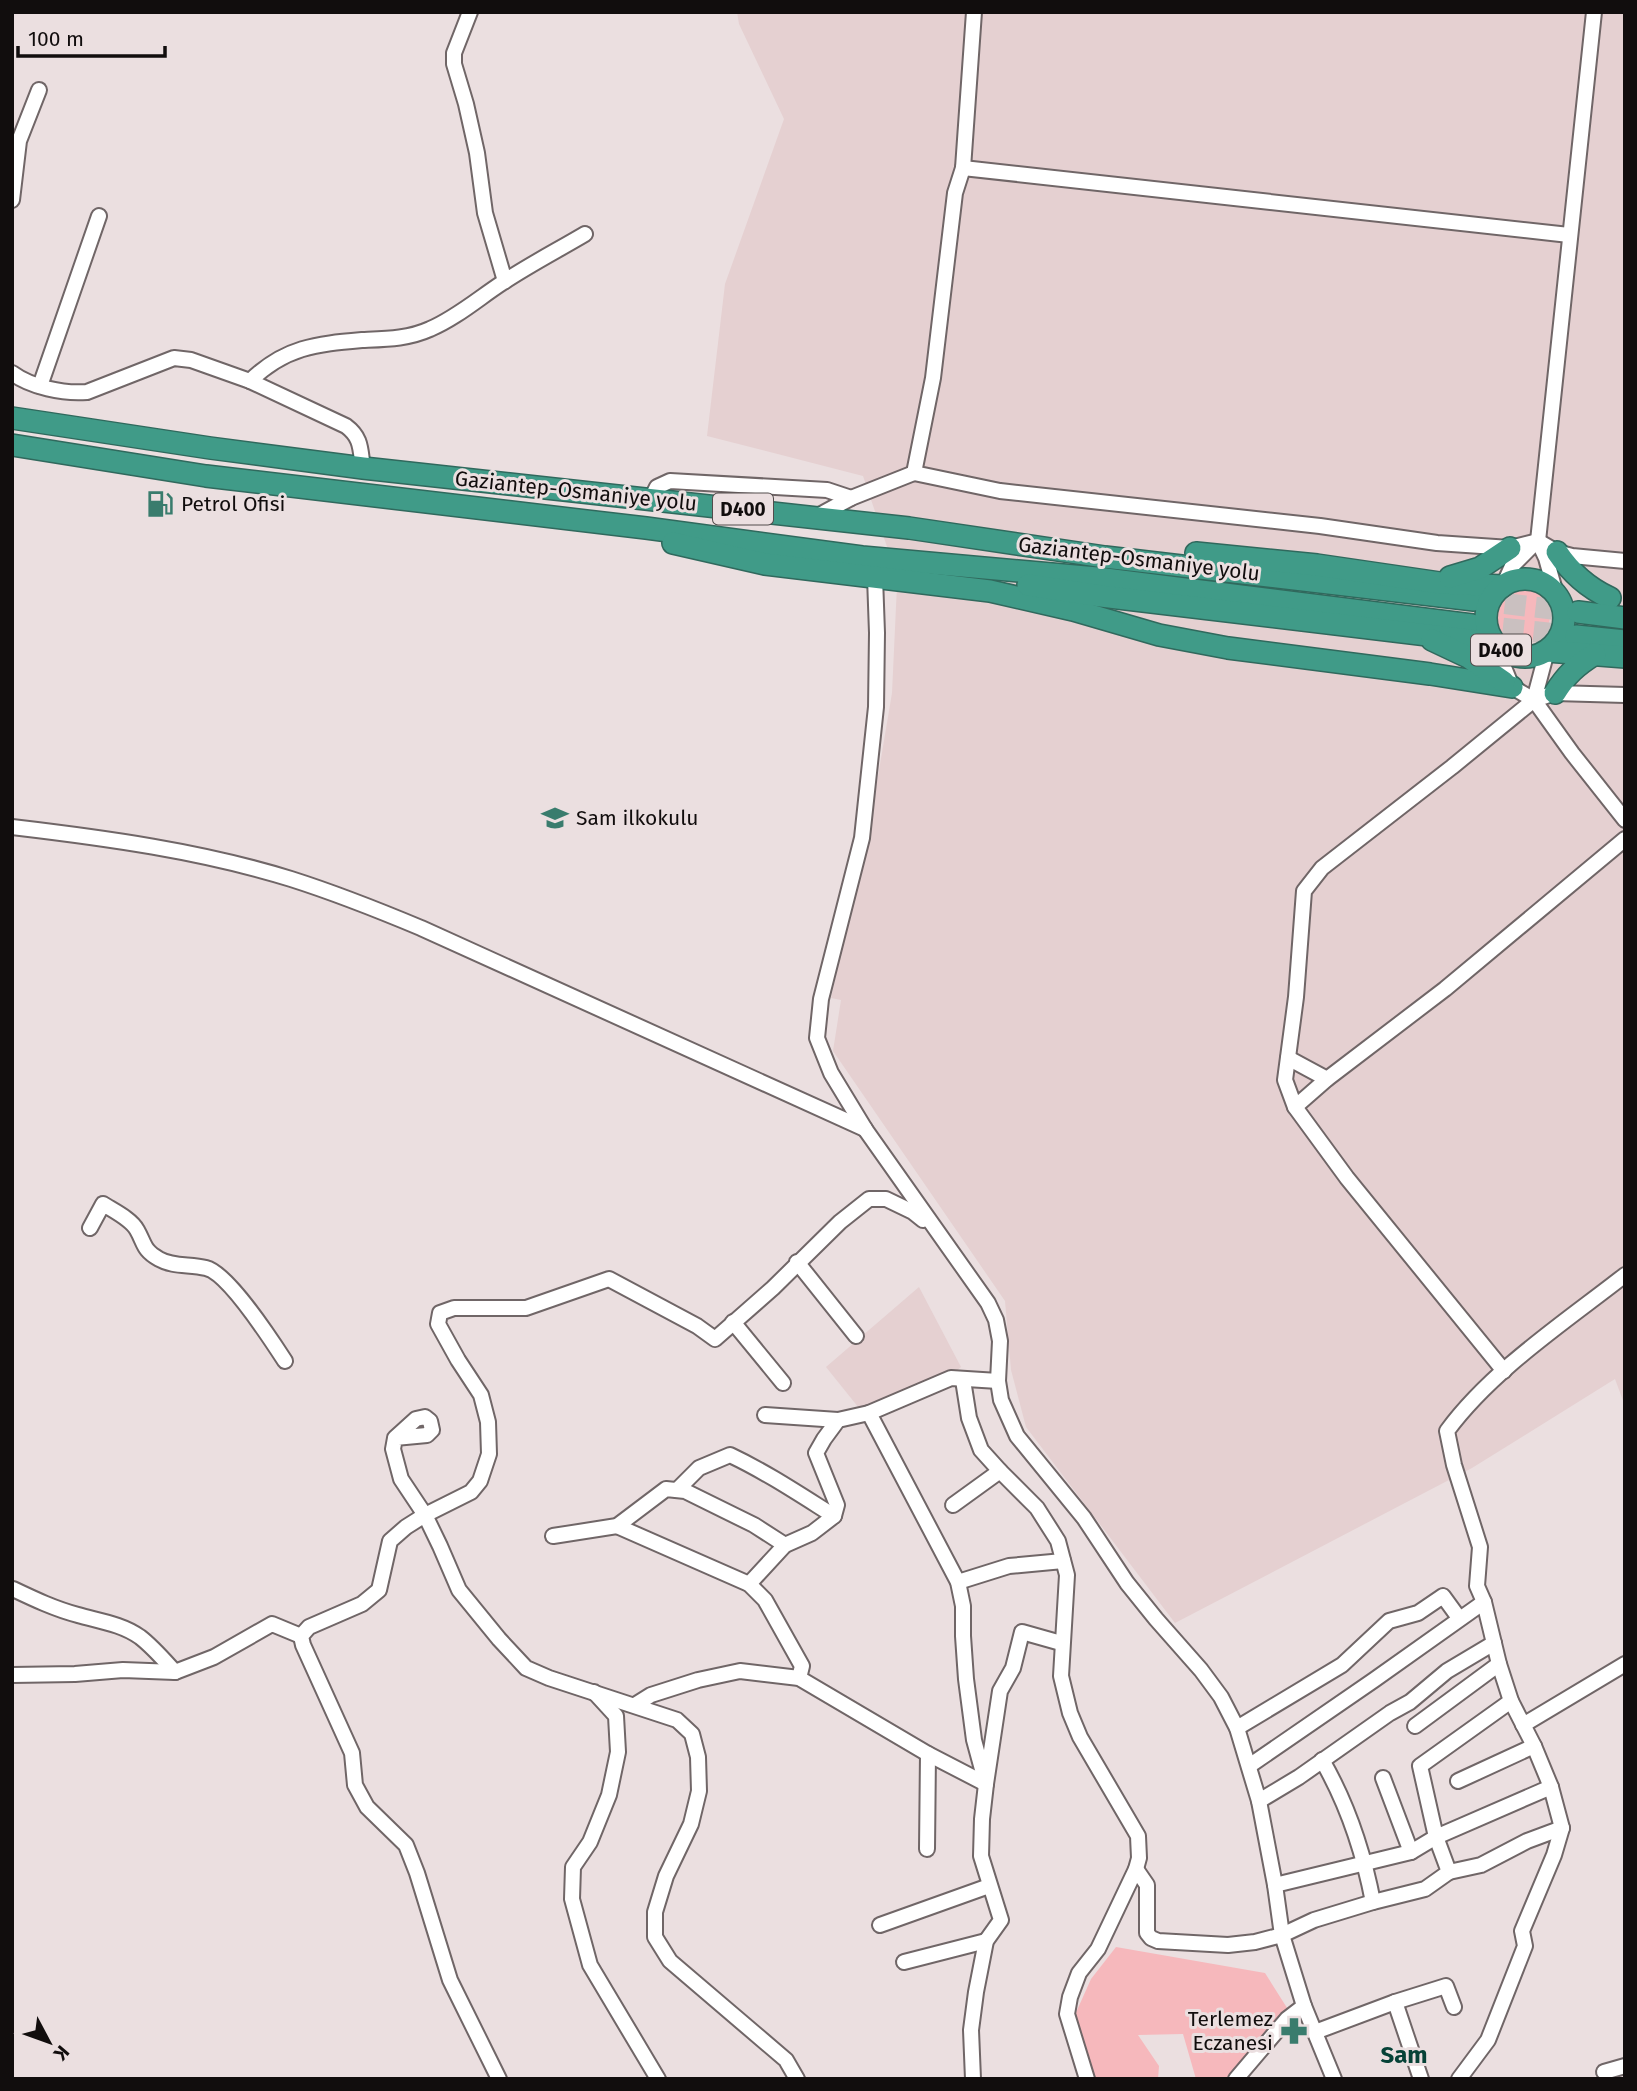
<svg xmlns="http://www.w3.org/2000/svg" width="1637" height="2091" font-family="'Fira Sans',sans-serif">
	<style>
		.built { fill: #e5d0d1 }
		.green { fill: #f6b8bc }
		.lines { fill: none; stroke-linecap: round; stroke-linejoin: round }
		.highway-tunnel { stroke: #cac0c0; stroke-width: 21; stroke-dasharray: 21 10; stroke-linecap: butt }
		.minor-casing { stroke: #706667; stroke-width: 18 }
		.highway-casing { stroke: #30695d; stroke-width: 24 }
		.minor { stroke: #fff; stroke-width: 14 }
		.highway { stroke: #409b88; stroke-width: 21 }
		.labels { text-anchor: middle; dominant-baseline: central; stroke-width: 6; stroke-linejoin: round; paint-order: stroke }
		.shield { fill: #ebdfe0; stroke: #524c4c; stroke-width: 2 }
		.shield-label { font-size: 19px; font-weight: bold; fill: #110d0d }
		.street-label { font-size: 21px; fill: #110d0d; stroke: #ebdfe0 }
		.poi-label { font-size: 21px; fill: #110d0d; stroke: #ebdfe0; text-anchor: start }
		.quarter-label { font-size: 24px; font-weight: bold; fill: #064237; stroke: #ebdfe0 }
	</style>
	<rect width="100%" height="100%" fill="#ebdfe0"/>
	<g class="built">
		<path d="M 737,12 L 1625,12 L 1625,1406 L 1615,1379 L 1472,1468 L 1175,1623 L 1026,1427 L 1011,1370 L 1005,1301 L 833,1051 L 841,1000 L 831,998 L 874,800 L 892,693 L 897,585 L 900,585 L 863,476 L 707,436 L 725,284 L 784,119 L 739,24 Z"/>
		<path d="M 919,1287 L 961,1367 L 942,1383 L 867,1418 L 826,1367 Z"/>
	</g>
	<g class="green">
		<circle cx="1523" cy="615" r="27"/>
		<path d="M 1116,1947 L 1265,1973 L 1289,2011 L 1226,2079 L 1196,2079 L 1183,2034 L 1138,2035 L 1159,2066 L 1158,2079 L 1093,2079 L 1074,2017 L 1091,1979 Z"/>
	</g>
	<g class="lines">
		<g class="highway-tunnel">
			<path d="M 1474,600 L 1578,612"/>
			<path d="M 1472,625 L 1576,636"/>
		</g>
		<defs>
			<g id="minor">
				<path d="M 470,12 L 454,53 L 454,64 L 466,104 L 477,153 L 485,213 L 505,281"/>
				<path d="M 974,12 L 963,168 L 955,193 L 933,378 L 914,473 L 1000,491 L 1320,526 L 1437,543 L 1510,548 L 1538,541 L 1557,552 L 1572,556 L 1625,561"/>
				<path d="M 963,168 L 1569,235"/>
				<path d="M 12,200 L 19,141 L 39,90"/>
				<path d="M 12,373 C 31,387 63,394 87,392 L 174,358 L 191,360 L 250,381 C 285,347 316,344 362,340 C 386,339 408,339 430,329 C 456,318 479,298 502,283 C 529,265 558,250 585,234"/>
				<path d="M 250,381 L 346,426 C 362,438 360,449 363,468"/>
				<path d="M 40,386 L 99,216"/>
				<path d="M 651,499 L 657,487 L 670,481 L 827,490 L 851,498"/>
				<path d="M 816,517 L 851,498 L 914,473"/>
				<path d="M 875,577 L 877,633 L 876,707 L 862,838 L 821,999 L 817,1038 L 831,1073 L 865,1129 L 988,1303 L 996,1320 L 1000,1341 L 998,1381 L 1001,1400 L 1017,1436 L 1084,1518 L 1127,1583 L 1156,1619 L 1201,1670 L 1221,1697 L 1237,1728 L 1259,1801 L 1275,1885 L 1282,1935 L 1304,2006 L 1334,2079"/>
				<path d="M 1503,586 L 1512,566 L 1534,544"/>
				<path d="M 1556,594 L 1546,558 L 1538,541 L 1594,12"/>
				<path d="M 1494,643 L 1512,687 L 1534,700 L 1555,693 L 1625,695"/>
				<path d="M 1534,700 L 1572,753 L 1625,820"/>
				<path d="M 12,827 C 105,838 201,851 291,879 C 335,893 378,910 421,928 L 865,1129"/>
				<path d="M 1288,1058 L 1327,1079"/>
				<path d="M 1295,1107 L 1327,1079 L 1445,989 L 1625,839"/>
				<path d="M 90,1228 L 103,1204 C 114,1211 131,1219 137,1230 C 145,1244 143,1250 159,1259 C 173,1267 190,1264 206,1268 C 228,1273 272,1341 285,1361"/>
				<path d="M 797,1262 L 856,1336"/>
				<path d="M 733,1322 L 783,1383"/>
				<path d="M 1504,1371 L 1347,1178 L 1295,1107 L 1285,1080 L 1296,997 L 1304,891 L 1322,868 L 1452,767 L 1534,700 L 1547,651"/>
				<path d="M 963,1380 L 969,1418 L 981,1450 L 1000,1471 L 1037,1508 L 1058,1541 L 1067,1575 L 1061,1676 L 1070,1713 L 1080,1737 L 1138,1836 L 1139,1858 L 1136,1869 L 1098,1949 L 1079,1973 L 1070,1997 L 1067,2014 L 1087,2079"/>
				<path d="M 869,1413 L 958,1582 L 963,1606 L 963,1636 L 966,1679 L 974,1740 L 986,1784 L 982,1819 L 981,1856 L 1001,1920 L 986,1941 L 976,1992 L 971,2030 L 973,2079"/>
				<path d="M 765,1415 L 838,1420"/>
				<path d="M 395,1438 L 427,1435 L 432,1430 L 430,1421 L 425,1417 L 416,1419 L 395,1438 L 393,1449 L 401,1479 L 425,1515 L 440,1546 L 459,1590 L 499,1639 L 526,1668 L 549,1678 L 677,1720 L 692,1734 L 698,1757 L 699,1791 L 691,1824 L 666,1876 L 655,1912 L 655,1937 L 670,1961 L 786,2060 L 797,2079"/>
				<path d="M 677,1490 L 699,1468 L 730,1455 C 766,1472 799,1494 834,1516"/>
				<path d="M 953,1505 L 1000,1471"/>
				<path d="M 617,1526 L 749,1584 L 765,1600 L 802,1666 L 799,1678"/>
				<path d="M 553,1536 L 617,1526 L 666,1489 L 685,1491 L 754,1525 L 785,1545"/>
				<path d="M 958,1582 L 1009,1566 L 1063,1561"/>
				<path d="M 749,1584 L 785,1545 L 812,1533 L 834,1516 L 837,1505 L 816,1453 L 824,1439 L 838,1420 L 869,1413 L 951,1378 L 998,1381"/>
				<path d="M 13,1589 C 34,1599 55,1609 78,1615 C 99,1621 122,1624 140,1637 C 153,1647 164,1660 175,1672"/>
				<path d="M 12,1675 L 75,1674 L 123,1670 L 175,1672 L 214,1657 L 272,1624 L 301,1636"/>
				<path d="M 594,1692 L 616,1716 L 618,1752 L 609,1795 L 590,1842 L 573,1867 L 572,1899 L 590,1965 L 658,2079"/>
				<path d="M 635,1705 L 651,1695 L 698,1680 L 740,1671 L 799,1678 L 928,1754 L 986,1784 L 1000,1691 L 1013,1668 L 1022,1632 L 1061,1643"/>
				<path d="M 1523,1725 L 1625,1664"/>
				<path d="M 1415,1726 L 1499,1664"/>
				<path d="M 1237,1728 L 1342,1665 L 1389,1621 L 1418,1613 L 1443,1596 L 1459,1618"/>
				<path d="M 1322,1760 C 1348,1805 1363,1850 1373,1902"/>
				<path d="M 1249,1766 L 1374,1680 L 1484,1602"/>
				<path d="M 1383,1778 L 1411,1852"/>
				<path d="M 1458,1781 L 1534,1746"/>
				<path d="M 1259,1801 L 1299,1777 L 1390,1713 L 1410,1702 L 1447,1671 L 1494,1643"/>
				<path d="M 927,1849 L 928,1754"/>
				<path d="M 1136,1869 L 1147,1885 L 1147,1933 L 1151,1938 L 1158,1941 L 1228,1945 L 1255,1942 L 1282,1935 L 1314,1920 L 1373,1902 L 1425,1889 L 1449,1872 L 1436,1837 L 1420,1766 L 1511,1701"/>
				<path d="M 1449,1872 L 1481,1865 L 1527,1841 L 1562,1828"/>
				<path d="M 1275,1885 L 1411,1852 L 1436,1837 L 1551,1787"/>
				<path d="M 880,1925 L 989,1886"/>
				<path d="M 904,1962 L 986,1941"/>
				<path d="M 1395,2002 L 1421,2079"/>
				<path d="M 1315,2032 L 1395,2002 L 1446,1986 L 1454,2007"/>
				<path d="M 1604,2072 L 1625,2066"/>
				<path d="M 499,2079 L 450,1980 L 417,1873 L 406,1845 L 367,1807 L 355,1785 L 352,1753 L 303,1645 L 301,1636 L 309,1627 L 362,1604 L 379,1590 L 390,1541 L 406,1527 L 425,1515 L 471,1492 L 480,1481 L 489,1454 L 488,1422 L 481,1395 L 458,1360 L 438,1324 L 440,1313 L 454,1308 L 526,1308 L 609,1279 L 697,1326 L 715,1339 L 773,1288 L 840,1222 L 869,1199 L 886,1199 L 913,1212 L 923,1220"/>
				<path d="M 1236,2079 L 1287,2019 L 1304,2006"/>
				<path d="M 1459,2079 L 1488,2040 L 1525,1946 L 1522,1931 L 1554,1855 L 1562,1828 L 1551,1787 L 1534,1746 L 1511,1701 L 1499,1664 L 1484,1602 L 1477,1586 L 1480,1547 L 1454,1465 L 1447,1431 C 1492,1370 1565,1322 1625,1275"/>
			</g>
			<g id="highway">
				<path d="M 12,418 L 210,448 L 363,468 L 909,528 L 1105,557 L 1474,600"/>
				<path d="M 12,445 L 206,476 L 646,528 L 862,557 L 1097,578 L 1472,625"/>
				<path d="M 673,543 L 765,564 L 990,591 L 1073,610 L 1159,635 L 1228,648 L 1430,674 L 1512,687"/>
				<path d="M 1557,552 C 1571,573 1588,588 1610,598"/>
				<path d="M 1196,553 L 1317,565 L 1440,583 L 1503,586"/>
				<path d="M 1450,577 L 1480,568 L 1510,548"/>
				<circle cx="1525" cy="618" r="39"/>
				<path d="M 1028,585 L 1101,596 L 1494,643"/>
				<path d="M 1578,612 L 1625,618"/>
				<path d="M 1576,636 L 1625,641"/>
				<path d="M 1432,640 L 1468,657 L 1504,682"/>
				<path d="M 1547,651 L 1625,657"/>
				<path d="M 1555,693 C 1566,675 1577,665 1595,654"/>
			</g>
		</defs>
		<use href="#minor" class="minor-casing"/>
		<use href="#highway" class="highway-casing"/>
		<use href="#minor" class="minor"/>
		<use href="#highway" class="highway"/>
	</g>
	<defs>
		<symbol id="fuel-bare" viewBox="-9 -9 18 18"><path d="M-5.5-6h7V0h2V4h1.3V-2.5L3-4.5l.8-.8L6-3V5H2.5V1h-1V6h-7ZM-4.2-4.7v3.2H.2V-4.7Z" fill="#397c6d" stroke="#ebdfe0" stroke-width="2.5" paint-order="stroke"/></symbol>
		<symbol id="school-bare" viewBox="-9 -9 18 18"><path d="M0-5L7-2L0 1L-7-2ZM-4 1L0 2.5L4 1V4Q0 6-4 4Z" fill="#397c6d" stroke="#ebdfe0" stroke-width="2.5" paint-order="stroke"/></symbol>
		<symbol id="pharmacy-bare" viewBox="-9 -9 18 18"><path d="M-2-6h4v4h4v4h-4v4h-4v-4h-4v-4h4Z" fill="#397c6d" stroke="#ebdfe0" stroke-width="2.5" paint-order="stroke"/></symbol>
	</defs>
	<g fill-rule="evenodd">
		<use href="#fuel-bare" x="141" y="485" width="38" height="38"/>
		<use href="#school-bare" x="536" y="799" width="38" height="38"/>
		<use href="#pharmacy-bare" x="1275" y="2012" width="38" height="38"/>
	</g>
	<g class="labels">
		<g class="shield">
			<rect x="713" y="493.5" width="60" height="31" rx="5"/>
			<rect x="1471" y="634.5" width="60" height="31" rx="5"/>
		</g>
		<g class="shield-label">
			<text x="743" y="509">D400</text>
			<text x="1501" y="650">D400</text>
		</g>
		<g class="street-label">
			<text transform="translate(576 491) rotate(6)">Gaziantep-Osmaniye yolu</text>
			<text transform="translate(1139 559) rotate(7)">Gaziantep-Osmaniye yolu</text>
		</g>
		<g class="poi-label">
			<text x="181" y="504">Petrol Ofisi</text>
			<text x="576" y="818">Sam ilkokulu</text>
			<text x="1273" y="2019" text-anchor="end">Terlemez<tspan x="1273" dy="24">Eczanesi</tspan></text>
		</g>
		<g class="quarter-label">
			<text x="1404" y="2055">Sam</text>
		</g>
	</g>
	<rect width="1637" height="2091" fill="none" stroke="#110d0d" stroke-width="28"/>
	<g transform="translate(49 2042) rotate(131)" stroke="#ebdfe0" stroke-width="5" paint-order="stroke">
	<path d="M0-5L12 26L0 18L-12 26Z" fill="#110d0d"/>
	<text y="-10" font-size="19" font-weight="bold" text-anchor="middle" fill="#110d0d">K</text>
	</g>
	<path d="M18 46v10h147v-10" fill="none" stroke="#110d0d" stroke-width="3.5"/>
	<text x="28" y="46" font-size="21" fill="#110d0d" stroke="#ebdfe0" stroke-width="5" paint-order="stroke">100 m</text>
</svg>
